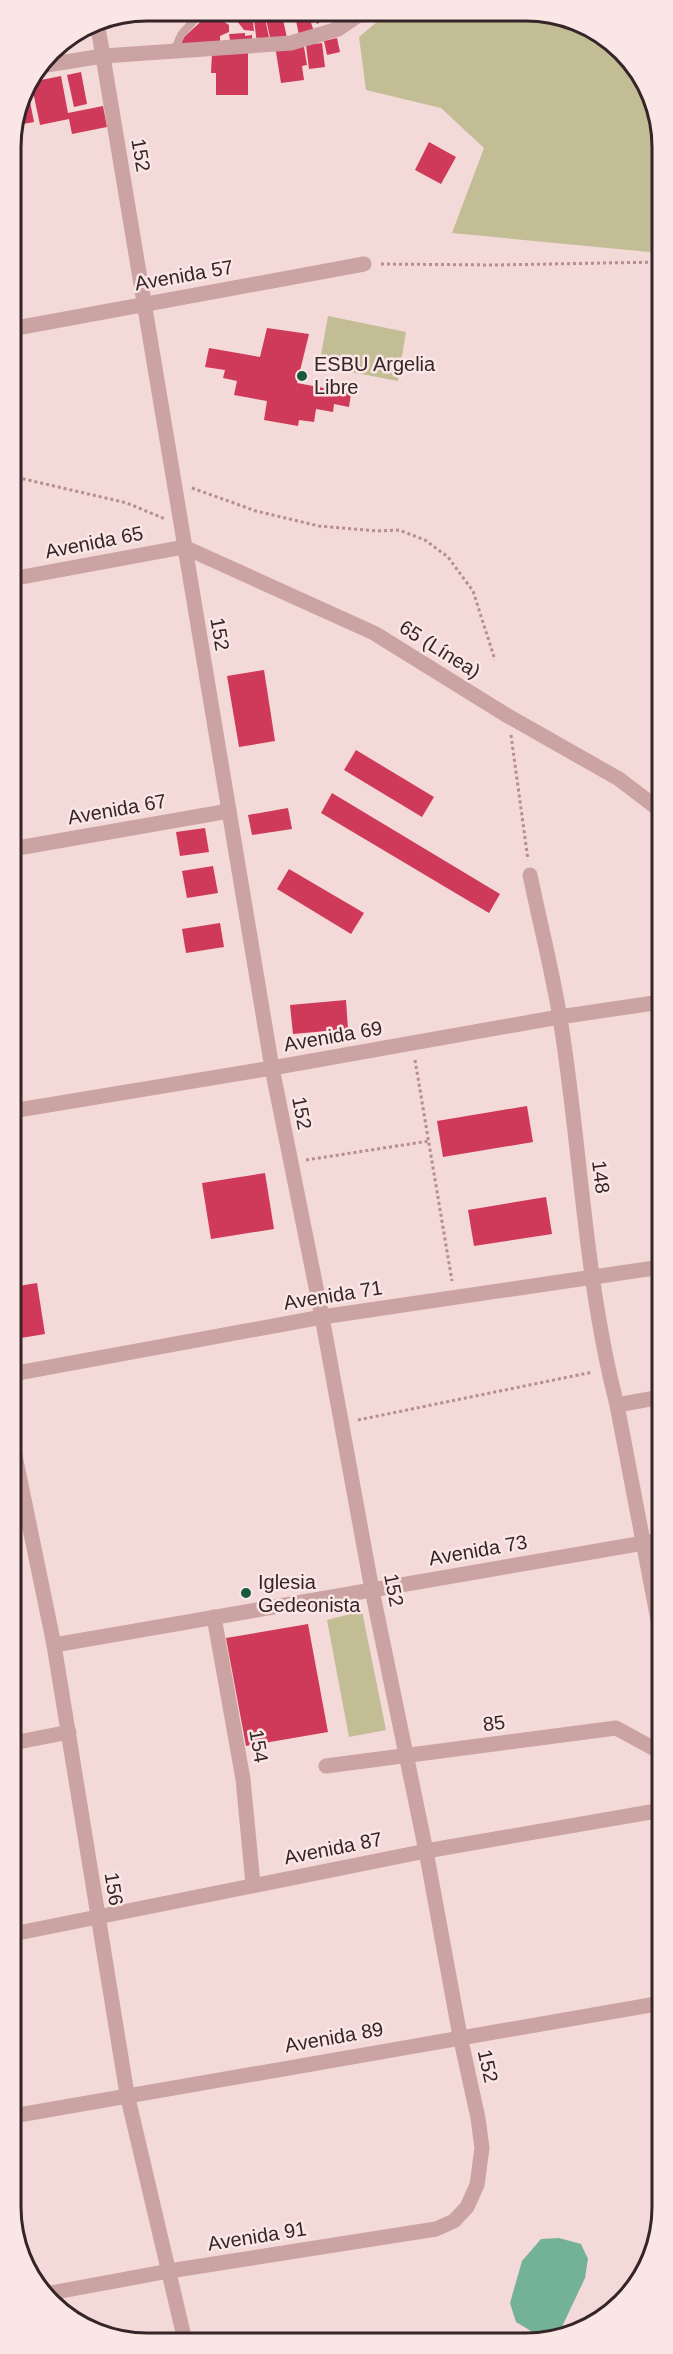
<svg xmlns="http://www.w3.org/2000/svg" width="673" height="2354" font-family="Helvetica,sans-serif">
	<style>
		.green { fill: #c3bd96 }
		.water { fill: #74b298 }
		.building { fill: #cf395a }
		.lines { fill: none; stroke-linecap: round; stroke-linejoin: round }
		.path { stroke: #b78d8e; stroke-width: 3; stroke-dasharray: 3 3; stroke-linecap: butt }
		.lane { stroke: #cca3a3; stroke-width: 8 }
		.street { stroke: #cca3a3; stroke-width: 15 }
		.poi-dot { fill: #185a40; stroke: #fae6e4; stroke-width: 2 }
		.labels { text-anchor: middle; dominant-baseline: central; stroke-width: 5; stroke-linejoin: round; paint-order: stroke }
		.street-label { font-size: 20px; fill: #362528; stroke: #fae6e4 }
		.poi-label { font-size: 20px; fill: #362528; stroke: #fae6e4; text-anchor: start }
		.rim { fill: none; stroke: #362528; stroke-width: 3 }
	</style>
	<rect width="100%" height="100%" fill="#f3d9d7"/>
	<g class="green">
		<path d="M 389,12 L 553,13 L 623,51 L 660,121 L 660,253 L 452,233 L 484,148 L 441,108 L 366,90 L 359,37 Z"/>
		<path d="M 328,316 L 406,332 L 398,381 L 319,366 Z"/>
		<path d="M 362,1611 L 386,1730 L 349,1737 L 327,1620 Z"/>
	</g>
	<path class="water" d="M 559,2238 L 581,2244 L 588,2259 L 585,2278 L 560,2331 L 536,2334 L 516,2322 L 510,2303 L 522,2261 L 541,2239 Z"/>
	<g class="building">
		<path d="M 242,11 L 252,13 L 254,31 L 244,30 L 237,21 L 226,18 L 226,15 Z"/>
		<path d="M 294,11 L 309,12 L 315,22 L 311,23 L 314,31 L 299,35 Z"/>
		<path d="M 310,12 L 332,12 L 333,14 L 317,24 Z"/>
		<path d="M 335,12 L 349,12 L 350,13 L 340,20 Z"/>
		<path d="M 210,13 L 229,25 L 229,32 L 220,36 L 220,46 L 181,50 L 181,40 Z"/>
		<path d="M 282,15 L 287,38 L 271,42 L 266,19 Z"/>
		<path d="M 265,18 L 270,43 L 257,43 L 254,20 Z"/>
		<path d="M 245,33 L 245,36 L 252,35 L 252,44 L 231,46 L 229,34 Z"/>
		<path d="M 337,38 L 340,52 L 327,55 L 324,41 Z"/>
		<path d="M 322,43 L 325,67 L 309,69 L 306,45 Z"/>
		<path d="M 275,46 L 304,47 L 307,65 L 302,66 L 304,80 L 281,83 Z"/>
		<path d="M 212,53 L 248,53 L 248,95 L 216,95 L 216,73 L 211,73 Z"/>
		<path d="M 81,72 L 87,104 L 74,107 L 67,75 Z"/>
		<path d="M 61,76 L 68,113 L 103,106 L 107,127 L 72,134 L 69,119 L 40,125 L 31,82 Z"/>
		<path d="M 27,86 L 34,122 L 18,125 L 16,115 L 21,95 Z"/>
		<path d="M 429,142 L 456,157 L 441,184 L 415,170 Z"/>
		<path d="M 267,328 L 309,334 L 297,383 L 351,393 L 349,407 L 334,404 L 333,412 L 316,409 L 314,422 L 299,420 L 298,426 L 264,420 L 267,401 L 234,395 L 237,381 L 223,378 L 225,370 L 205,367 L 209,348 L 260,357 Z"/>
		<path d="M 264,670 L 275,741 L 239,747 L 227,676 Z"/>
		<path d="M 356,750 L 434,797 L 422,817 L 344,770 Z"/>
		<path d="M 332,793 L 500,894 L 489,913 L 321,813 Z"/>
		<path d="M 288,808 L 292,829 L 252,835 L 248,815 Z"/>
		<path d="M 205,828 L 209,852 L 180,856 L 176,832 Z"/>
		<path d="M 213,866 L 218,893 L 187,898 L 182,871 Z"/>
		<path d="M 289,869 L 364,913 L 351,934 L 277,889 Z"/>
		<path d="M 220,923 L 224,947 L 186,953 L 182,929 Z"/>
		<path d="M 346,1000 L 348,1029 L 293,1034 L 290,1005 Z"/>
		<path d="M 527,1106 L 533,1142 L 443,1157 L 437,1121 Z"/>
		<path d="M 265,1173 L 274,1229 L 211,1239 L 202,1183 Z"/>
		<path d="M 546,1197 L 552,1234 L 474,1246 L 468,1210 Z"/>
		<path d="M 37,1283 L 45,1334 L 15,1339 L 12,1323 L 12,1287 Z"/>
		<path d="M 308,1624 L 328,1732 L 246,1746 L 226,1638 Z"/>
	</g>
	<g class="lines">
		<g class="path">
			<path d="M 381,264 L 495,265 L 660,262"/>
			<path d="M 11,476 L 127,503 L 165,519"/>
			<path d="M 192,488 L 256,511 L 319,526 L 377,531 L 399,530 L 425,540 L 448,557 L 473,591 L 495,660"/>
			<path d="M 511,735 L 528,860"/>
			<path d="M 415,1060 L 452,1281"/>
			<path d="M 306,1160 L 429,1141"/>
			<path d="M 358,1420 L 593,1372"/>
		</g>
		<path class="lane" d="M 174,51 L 181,35 L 202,11"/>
		<g class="street">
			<path d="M 40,66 L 103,56 L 291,43 L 338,29 L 363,12"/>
			<path d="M 11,329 L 364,264"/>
			<path d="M 11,579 L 184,547 L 374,633 L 508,716 L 619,779 L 661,811"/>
			<path d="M 12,849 L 229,811"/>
			<path d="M 530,875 C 540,923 552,970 560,1018 C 581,1146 584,1278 617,1405 L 662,1641"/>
			<path d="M 12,1111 L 272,1068 L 559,1017 L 661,1002"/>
			<path d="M 12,1374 L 322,1317 L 661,1267"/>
			<path d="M 617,1405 L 661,1397"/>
			<path d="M 12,1441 L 54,1645 L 127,2094 L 185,2341"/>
			<path d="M 214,1617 L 243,1779 L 253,1884"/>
			<path d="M 54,1645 L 661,1540"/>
			<path d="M 13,1743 L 69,1732"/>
			<path d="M 326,1766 L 616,1728 L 662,1753"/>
			<path d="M 13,1934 L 426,1851 L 662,1810"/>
			<path d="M 13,2116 L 662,2003"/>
			<path d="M 45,2294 L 169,2271 L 436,2229 L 454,2221 L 467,2207 L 477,2185 L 482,2148 L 478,2118 L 460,2036 L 426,1851 L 372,1590 L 322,1317 L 272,1068 L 97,21"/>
		</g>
	</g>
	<g class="poi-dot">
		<circle cx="302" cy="376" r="6"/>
		<circle cx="246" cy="1593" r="6"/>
	</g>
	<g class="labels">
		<g class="street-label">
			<text transform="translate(141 155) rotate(80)">152</text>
			<text transform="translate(184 275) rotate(-10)">Avenida 57</text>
			<text transform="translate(94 542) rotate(-11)">Avenida 65</text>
			<text transform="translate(220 634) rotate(80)">152</text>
			<text transform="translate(440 649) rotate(32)">65 (Línea)</text>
			<text transform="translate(117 809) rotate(-10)">Avenida 67</text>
			<text transform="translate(333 1036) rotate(-10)">Avenida 69</text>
			<text transform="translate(302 1113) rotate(79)">152</text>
			<text transform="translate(601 1177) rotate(83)">148</text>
			<text transform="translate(333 1295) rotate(-9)">Avenida 71</text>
			<text transform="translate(478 1550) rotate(-10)">Avenida 73</text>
			<text transform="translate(394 1590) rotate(79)">152</text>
			<text transform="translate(494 1723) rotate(-7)">85</text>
			<text transform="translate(259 1746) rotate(80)">154</text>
			<text transform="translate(333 1848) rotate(-11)">Avenida 87</text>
			<text transform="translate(114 1889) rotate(81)">156</text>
			<text transform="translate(334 2037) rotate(-10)">Avenida 89</text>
			<text transform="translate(488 2066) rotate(77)">152</text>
			<text transform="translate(257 2236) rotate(-9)">Avenida 91</text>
		</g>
		<g class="poi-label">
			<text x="314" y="364">ESBU Argelia<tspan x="314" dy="23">Libre</tspan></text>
			<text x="258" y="1582">Iglesia<tspan x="258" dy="23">Gedeonista</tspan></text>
		</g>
	</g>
	<path d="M0 0H673V2354H0ZM147 21H526A126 126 0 0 1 652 147V2207A126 126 0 0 1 526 2333H147A126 126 0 0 1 21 2207V147A126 126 0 0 1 147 21Z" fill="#fae6e4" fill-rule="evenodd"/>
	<path class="rim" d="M147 21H526A126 126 0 0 1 652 147V2207A126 126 0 0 1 526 2333H147A126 126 0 0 1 21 2207V147A126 126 0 0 1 147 21Z"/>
</svg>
